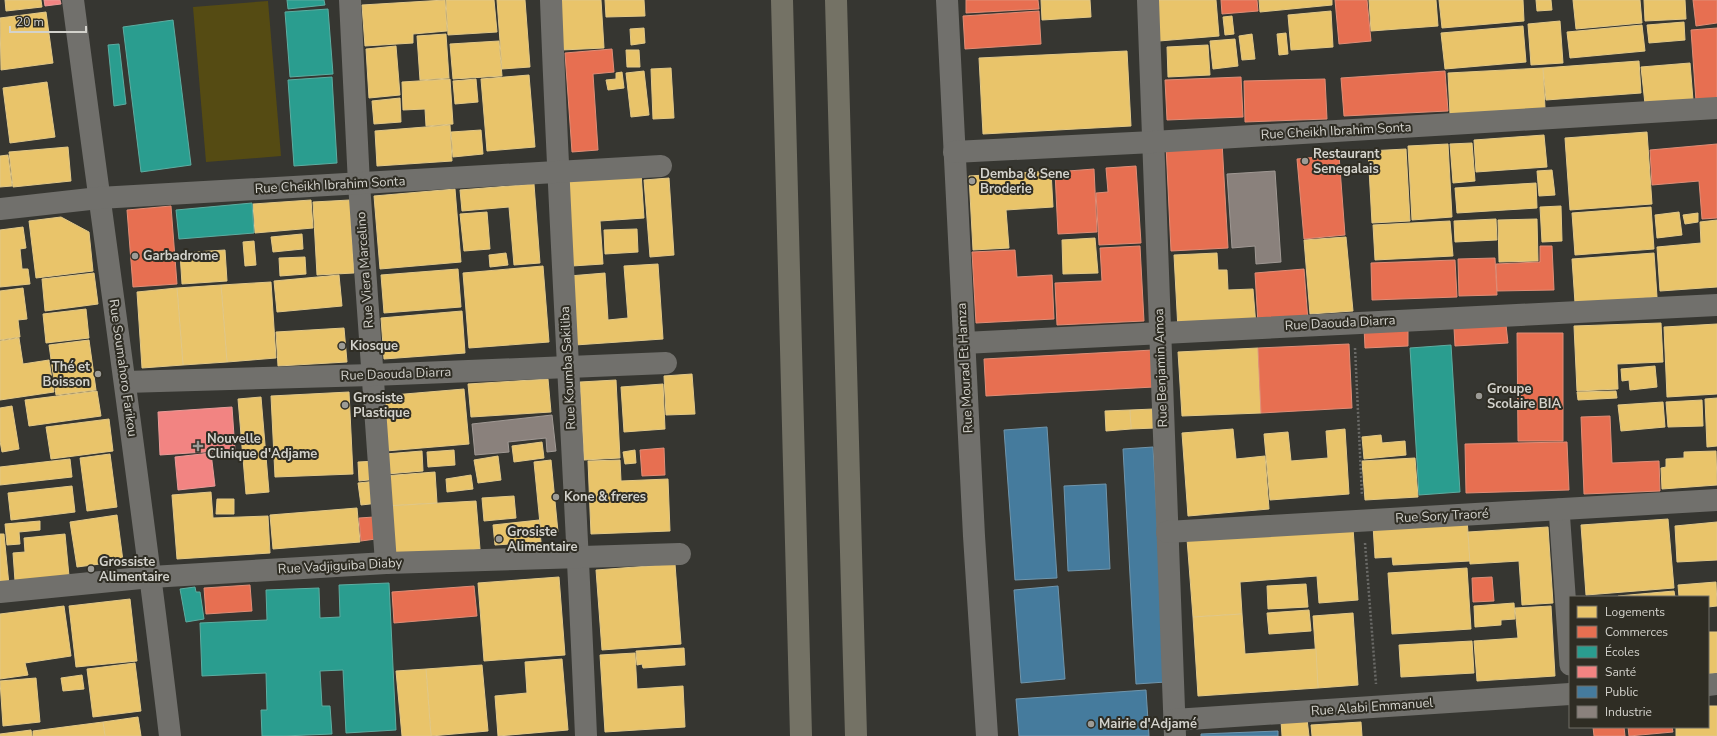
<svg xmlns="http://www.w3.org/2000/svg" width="1717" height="736" font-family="'Nunito Sans',sans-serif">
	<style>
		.green { fill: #554b13 }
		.homes { fill: #e9c46a; stroke: #e2c887 }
		.shops { fill: #e76f51; stroke: #e18d76 }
		.schools { fill: #2a9d8f; stroke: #5dada1 }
		.health { fill: #f28482; stroke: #e99b98 }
		.public { fill: #457b9d; stroke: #7095ab }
		.industry { fill: #8a817c; stroke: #a09994 }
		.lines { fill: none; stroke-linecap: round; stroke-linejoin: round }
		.path { stroke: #6a6a67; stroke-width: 2.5; stroke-dasharray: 2 2; stroke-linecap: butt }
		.pedestrian { stroke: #71706c; stroke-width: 21 }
		.minor { stroke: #71706c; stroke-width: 22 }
		.motorway { stroke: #747265; stroke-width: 22 }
		.poi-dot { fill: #9c9b96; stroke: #2f2d24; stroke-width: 1.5 }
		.labels { text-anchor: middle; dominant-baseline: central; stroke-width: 4; stroke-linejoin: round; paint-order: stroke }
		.street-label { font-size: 13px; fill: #d3d2cc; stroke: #2f2d24 }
		.poi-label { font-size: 13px; font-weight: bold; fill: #d3d2cc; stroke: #2f2d24; text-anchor: start }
	</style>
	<rect width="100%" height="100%" fill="#363631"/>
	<path class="green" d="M 268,1 L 281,156 L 206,162 L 193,7 Z"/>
	<g class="homes">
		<path d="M 5,0 L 41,0 L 42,7 L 6,11 Z"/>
		<path d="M 445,0 L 447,31 L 413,34 L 413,43 L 365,46 L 362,5 Z"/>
		<path d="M 446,0 L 494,0 L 497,32 L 448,35 Z"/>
		<path d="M 497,0 L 525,0 L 530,67 L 502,69 Z"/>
		<path d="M 560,0 L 601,0 L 604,48 L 562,50 Z"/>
		<path d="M 605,0 L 644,0 L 645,16 L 606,17 Z"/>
		<path d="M 1041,0 L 1090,0 L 1091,17 L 1042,20 Z"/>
		<path d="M 1156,0 L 1216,0 L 1219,36 L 1159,41 Z"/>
		<path d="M 1259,0 L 1332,0 L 1332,5 L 1260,12 Z"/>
		<path d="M 1369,0 L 1436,0 L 1438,26 L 1371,31 Z"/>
		<path d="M 1439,0 L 1523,0 L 1524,21 L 1442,28 Z"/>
		<path d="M 1536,0 L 1551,0 L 1552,10 L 1537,11 Z"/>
		<path d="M 1573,0 L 1640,0 L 1642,23 L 1576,29 Z"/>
		<path d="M 1644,0 L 1685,0 L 1686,19 L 1645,21 Z"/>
		<path d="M 1331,11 L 1333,47 L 1291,50 L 1288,15 Z"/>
		<path d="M 46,12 L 53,63 L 1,70 L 0,18 Z"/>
		<path d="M 1232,16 L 1234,34 L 1225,35 L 1223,17 Z"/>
		<path d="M 1560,21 L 1563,63 L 1531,65 L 1528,24 Z"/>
		<path d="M 1684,22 L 1685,40 L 1649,43 L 1647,25 Z"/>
		<path d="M 1642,25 L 1645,51 L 1570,58 L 1567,32 Z"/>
		<path d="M 1523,26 L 1526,62 L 1445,69 L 1441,33 Z"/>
		<path d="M 644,28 L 645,43 L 631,45 L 630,29 Z"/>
		<path d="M 1286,33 L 1288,54 L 1279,55 L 1277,34 Z"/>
		<path d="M 446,34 L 449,78 L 420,80 L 417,36 Z"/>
		<path d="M 1252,34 L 1255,59 L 1242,60 L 1239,36 Z"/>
		<path d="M 1235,39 L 1238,66 L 1213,69 L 1210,41 Z"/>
		<path d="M 499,41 L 502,76 L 453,79 L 450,44 Z"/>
		<path d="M 1208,45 L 1210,75 L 1168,77 L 1167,47 Z"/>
		<path d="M 396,46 L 400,95 L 369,98 L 366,49 Z"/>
		<path d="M 626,50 L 639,50 L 640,67 L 627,67 Z"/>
		<path d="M 1127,51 L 1131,126 L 983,134 L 979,58 Z"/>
		<path d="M 1639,61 L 1641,93 L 1546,100 L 1543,68 Z"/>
		<path d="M 1690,63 L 1693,100 L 1645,104 L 1641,67 Z"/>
		<path d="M 671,68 L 674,118 L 653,119 L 651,69 Z"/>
		<path d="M 1543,68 L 1545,108 L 1450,114 L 1448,73 Z"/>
		<path d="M 644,71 L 649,115 L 631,117 L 626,73 Z"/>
		<path d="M 622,72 L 624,88 L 608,90 L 606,80 L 616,79 L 616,73 Z"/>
		<path d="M 529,75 L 535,147 L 487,151 L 481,79 Z"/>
		<path d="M 450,79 L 453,124 L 426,126 L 425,109 L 403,110 L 402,82 Z"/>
		<path d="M 476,79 L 478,102 L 455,104 L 453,81 Z"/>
		<path d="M 47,82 L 55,137 L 10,143 L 3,88 Z"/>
		<path d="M 400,98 L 401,122 L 374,124 L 372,101 Z"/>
		<path d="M 450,125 L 452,161 L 377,166 L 375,131 Z"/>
		<path d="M 481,130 L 483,154 L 453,157 L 451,132 Z"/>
		<path d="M 1647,132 L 1652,204 L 1570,210 L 1565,138 Z"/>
		<path d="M 1544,135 L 1547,167 L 1476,172 L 1474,140 Z"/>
		<path d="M 1472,143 L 1475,181 L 1453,183 L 1450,144 Z"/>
		<path d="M 1448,144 L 1452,217 L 1412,220 L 1408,146 Z"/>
		<path d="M 68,147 L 71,181 L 13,187 L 9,152 Z"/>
		<path d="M 1406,149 L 1410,221 L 1372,223 L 1368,151 Z"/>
		<path d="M 8,155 L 12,186 L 0,187 L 0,156 Z"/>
		<path d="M 1552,170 L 1555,195 L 1539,196 L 1537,171 Z"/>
		<path d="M 1051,171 L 1053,207 L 1006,210 L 1009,248 L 973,250 L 969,176 Z"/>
		<path d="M 641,173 L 644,218 L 600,221 L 603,264 L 572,266 L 565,178 Z"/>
		<path d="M 669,178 L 674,255 L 650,257 L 644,180 Z"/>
		<path d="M 1536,183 L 1537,208 L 1457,213 L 1455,188 Z"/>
		<path d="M 534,184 L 540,263 L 514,265 L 509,207 L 462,211 L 460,190 Z"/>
		<path d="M 455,189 L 461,262 L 380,269 L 374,196 Z"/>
		<path d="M 311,200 L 313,228 L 255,233 L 253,204 Z"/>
		<path d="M 350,200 L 354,273 L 317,275 L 313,202 Z"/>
		<path d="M 1561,206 L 1562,241 L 1542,242 L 1540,207 Z"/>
		<path d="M 1651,207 L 1654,249 L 1575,255 L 1572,213 Z"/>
		<path d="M 487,212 L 490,249 L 464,251 L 460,214 Z"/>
		<path d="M 1679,212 L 1682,235 L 1657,238 L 1655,215 Z"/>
		<path d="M 1698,213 L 1698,222 L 1685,224 L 1683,215 Z"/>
		<path d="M 61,217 L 89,232 L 93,271 L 36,278 L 29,221 Z"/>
		<path d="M 1496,219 L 1497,240 L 1455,242 L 1454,221 Z"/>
		<path d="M 1537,219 L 1538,261 L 1499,262 L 1498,220 Z"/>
		<path d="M 1717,220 L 1717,287 L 1660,291 L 1657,247 L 1701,243 L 1700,222 Z"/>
		<path d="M 1450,221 L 1453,256 L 1375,260 L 1373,225 Z"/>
		<path d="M 23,227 L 26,248 L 20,249 L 22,269 L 28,269 L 30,284 L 0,287 L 0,230 Z"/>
		<path d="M 637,229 L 638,252 L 605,254 L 604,230 Z"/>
		<path d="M 302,234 L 303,249 L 273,252 L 271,237 Z"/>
		<path d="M 1346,237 L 1353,311 L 1310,314 L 1304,240 Z"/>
		<path d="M 1095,238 L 1098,273 L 1063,274 L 1062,240 Z"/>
		<path d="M 254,241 L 256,265 L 245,266 L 243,242 Z"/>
		<path d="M 225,250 L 227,281 L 182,284 L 180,253 Z"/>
		<path d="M 506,253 L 508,265 L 490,267 L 489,255 Z"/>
		<path d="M 1217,253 L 1218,270 L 1227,270 L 1228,290 L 1253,289 L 1256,326 L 1178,330 L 1174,255 Z"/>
		<path d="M 1654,253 L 1657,297 L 1575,303 L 1572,259 Z"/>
		<path d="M 305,257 L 306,274 L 280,276 L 279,258 Z"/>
		<path d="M 658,264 L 663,339 L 575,345 L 569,276 L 605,273 L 608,320 L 628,318 L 624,266 Z"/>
		<path d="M 543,266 L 549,342 L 469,348 L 463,273 Z"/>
		<path d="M 458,269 L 461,307 L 384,313 L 381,275 Z"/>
		<path d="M 94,273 L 98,304 L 45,311 L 42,279 Z"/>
		<path d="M 339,275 L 342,306 L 277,312 L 274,281 Z"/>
		<path d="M 271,282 L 276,358 L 227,362 L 221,285 Z"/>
		<path d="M 221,285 L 227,362 L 183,365 L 177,288 Z"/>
		<path d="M 23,288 L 27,319 L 18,320 L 20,337 L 0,340 L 0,291 Z"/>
		<path d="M 177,288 L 183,365 L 142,368 L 137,292 Z"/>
		<path d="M 86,309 L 89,338 L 46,343 L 43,314 Z"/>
		<path d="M 462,311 L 465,353 L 384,359 L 381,318 Z"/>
		<path d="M 1661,323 L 1663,362 L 1617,364 L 1618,389 L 1577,391 L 1574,326 Z"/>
		<path d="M 1717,324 L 1717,394 L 1667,397 L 1664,327 Z"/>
		<path d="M 344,328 L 347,362 L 278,366 L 276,332 Z"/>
		<path d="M 19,338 L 23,364 L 49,360 L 54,392 L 0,400 L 0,341 Z"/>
		<path d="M 89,340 L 96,390 L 56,395 L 49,345 Z"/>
		<path d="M 1258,348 L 1261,413 L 1182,416 L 1178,352 Z"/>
		<path d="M 1655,366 L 1657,387 L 1630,390 L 1629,380 L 1622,381 L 1621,369 Z"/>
		<path d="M 692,374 L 695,414 L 666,415 L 664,376 Z"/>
		<path d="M 548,379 L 551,412 L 471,417 L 468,384 Z"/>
		<path d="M 616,380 L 620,458 L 584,460 L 580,382 Z"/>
		<path d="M 663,384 L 665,429 L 624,432 L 621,387 Z"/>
		<path d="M 464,389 L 469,444 L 386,451 L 381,396 Z"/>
		<path d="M 97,391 L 101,416 L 29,426 L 25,400 Z"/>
		<path d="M 1616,391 L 1617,398 L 1578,400 L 1577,392 Z"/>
		<path d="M 349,392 L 353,474 L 275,477 L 271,396 Z"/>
		<path d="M 261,397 L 269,492 L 246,494 L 238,399 Z"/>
		<path d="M 1717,398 L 1717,446 L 1707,447 L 1705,399 Z"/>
		<path d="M 1702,400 L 1703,426 L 1668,427 L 1666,402 Z"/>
		<path d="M 1663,402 L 1665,427 L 1621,431 L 1618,405 Z"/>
		<path d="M 12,406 L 19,449 L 2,452 L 0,441 L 0,408 Z"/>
		<path d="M 1154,409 L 1155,428 L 1131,429 L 1130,410 Z"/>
		<path d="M 1130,410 L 1131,429 L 1106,431 L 1105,411 Z"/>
		<path d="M 109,419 L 113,451 L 51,459 L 46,427 Z"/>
		<path d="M 1233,429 L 1236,459 L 1265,456 L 1269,509 L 1188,516 L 1182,433 Z"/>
		<path d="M 1345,429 L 1349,494 L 1270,500 L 1264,434 L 1288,432 L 1291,461 L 1328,458 L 1326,431 Z"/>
		<path d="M 1381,435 L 1382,443 L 1405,441 L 1406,455 L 1364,459 L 1362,437 Z"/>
		<path d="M 542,442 L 544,458 L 514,462 L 512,446 Z"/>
		<path d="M 454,450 L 455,465 L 428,467 L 427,452 Z"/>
		<path d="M 635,450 L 636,463 L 625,464 L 623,452 Z"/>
		<path d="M 422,451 L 423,471 L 387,474 L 385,454 Z"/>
		<path d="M 1716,451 L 1717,485 L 1662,489 L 1661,468 L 1666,467 L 1666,459 L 1684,458 L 1684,452 Z"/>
		<path d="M 110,454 L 117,507 L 87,511 L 80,458 Z"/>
		<path d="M 498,456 L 501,480 L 478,483 L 474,460 Z"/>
		<path d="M 1415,458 L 1418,497 L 1365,500 L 1362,461 Z"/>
		<path d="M 70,459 L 72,477 L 0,485 L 0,467 Z"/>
		<path d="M 551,460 L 558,532 L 541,534 L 534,462 Z"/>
		<path d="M 620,460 L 621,481 L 668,479 L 670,531 L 591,534 L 588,461 Z"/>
		<path d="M 377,461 L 378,479 L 359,481 L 358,462 Z"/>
		<path d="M 435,472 L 437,503 L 386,506 L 383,476 Z"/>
		<path d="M 471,475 L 473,489 L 447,492 L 446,479 Z"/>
		<path d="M 377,481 L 379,503 L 361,505 L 358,483 Z"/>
		<path d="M 72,486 L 75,512 L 11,520 L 8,493 Z"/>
		<path d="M 211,492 L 213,518 L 268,516 L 270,553 L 177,559 L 172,495 Z"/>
		<path d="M 514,496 L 516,518 L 484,521 L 482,498 Z"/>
		<path d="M 217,499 L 234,499 L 234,514 L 216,514 Z"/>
		<path d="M 476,501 L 480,549 L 389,556 L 386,506 Z"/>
		<path d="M 357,508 L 360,542 L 273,549 L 270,515 Z"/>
		<path d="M 117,515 L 123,561 L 77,567 L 70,522 Z"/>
		<path d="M 1467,519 L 1470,561 L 1393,565 L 1392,557 L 1375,558 L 1373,525 Z"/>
		<path d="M 1668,519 L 1674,588 L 1586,595 L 1581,525 Z"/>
		<path d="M 539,520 L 541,542 L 495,545 L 493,525 Z"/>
		<path d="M 40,521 L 40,530 L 19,532 L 20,544 L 7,545 L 5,524 Z"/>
		<path d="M 1717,522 L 1717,560 L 1677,562 L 1675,526 Z"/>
		<path d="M 1548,527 L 1553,603 L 1522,605 L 1519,561 L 1470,564 L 1468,532 Z"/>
		<path d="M 1353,528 L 1358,600 L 1319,603 L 1317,576 L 1240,582 L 1242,614 L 1193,617 L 1187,539 Z"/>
		<path d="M 0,534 L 4,534 L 9,585 L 0,586 Z"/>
		<path d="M 65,534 L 69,576 L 15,581 L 13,553 L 25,552 L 24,538 Z"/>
		<path d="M 675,564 L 681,644 L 602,650 L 596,570 Z"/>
		<path d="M 1467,568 L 1471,629 L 1392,634 L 1388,573 Z"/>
		<path d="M 559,577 L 565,655 L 484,661 L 478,583 Z"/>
		<path d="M 1716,582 L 1717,606 L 1708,607 L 1708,597 L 1679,597 L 1678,585 Z"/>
		<path d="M 1306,584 L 1308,607 L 1268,609 L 1267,586 Z"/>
		<path d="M 1674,591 L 1675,597 L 1618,597 L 1618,596 Z"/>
		<path d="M 130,599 L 137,661 L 76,667 L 69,606 Z"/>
		<path d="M 1514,603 L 1515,619 L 1501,620 L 1501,625 L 1475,627 L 1474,606 Z"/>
		<path d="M 64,606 L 71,656 L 25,663 L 28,675 L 0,679 L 0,614 Z"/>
		<path d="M 1551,606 L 1555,676 L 1477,681 L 1474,641 L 1518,638 L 1515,608 Z"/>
		<path d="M 1309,610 L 1311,631 L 1269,634 L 1267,613 Z"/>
		<path d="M 1353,613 L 1358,685 L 1318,688 L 1313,616 Z"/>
		<path d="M 1242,614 L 1245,654 L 1316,649 L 1318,688 L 1198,696 L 1193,617 Z"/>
		<path d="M 1708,632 L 1717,632 L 1717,673 L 1708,674 Z"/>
		<path d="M 1472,641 L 1474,673 L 1401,677 L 1399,645 Z"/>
		<path d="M 684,648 L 685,665 L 643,668 L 642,664 L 637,665 L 636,651 Z"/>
		<path d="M 635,653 L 637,689 L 683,686 L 685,727 L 605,732 L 600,655 Z"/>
		<path d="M 562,659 L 568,730 L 498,736 L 495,696 L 527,693 L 525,662 Z"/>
		<path d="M 135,663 L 141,711 L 93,717 L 87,669 Z"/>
		<path d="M 482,665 L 488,731 L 431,736 L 426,669 Z"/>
		<path d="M 426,669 L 431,736 L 402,736 L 396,671 Z"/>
		<path d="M 82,675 L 84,689 L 63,691 L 61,678 Z"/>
		<path d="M 36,678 L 40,722 L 3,726 L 0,681 Z"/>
		<path d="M 1708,706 L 1717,706 L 1717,736 L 1676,736 L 1676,727 L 1708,727 Z"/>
		<path d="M 138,717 L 141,736 L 105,736 L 103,722 Z"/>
		<path d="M 1307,719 L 1309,736 L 1282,736 L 1281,721 Z"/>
		<path d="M 103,722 L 105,736 L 33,736 L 33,731 Z"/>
		<path d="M 1361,722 L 1362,736 L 1312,736 L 1311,725 Z"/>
		<path d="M 31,730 L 32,736 L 0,736 L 0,734 Z"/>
	</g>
	<g class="shops">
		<path d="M 966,0 L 1038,0 L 1039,9 L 966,13 Z"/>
		<path d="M 1221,0 L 1257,0 L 1258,11 L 1222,14 Z"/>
		<path d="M 1335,0 L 1367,0 L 1371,41 L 1339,44 Z"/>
		<path d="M 1693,0 L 1717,0 L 1717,23 L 1696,26 Z"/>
		<path d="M 1039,11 L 1041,44 L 965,49 L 963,16 Z"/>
		<path d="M 1717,28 L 1717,99 L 1696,101 L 1691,30 Z"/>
		<path d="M 612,49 L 614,72 L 593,74 L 598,150 L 572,152 L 565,53 Z"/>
		<path d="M 1445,71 L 1448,111 L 1344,116 L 1341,78 Z"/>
		<path d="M 1241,77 L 1243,117 L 1167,120 L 1165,80 Z"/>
		<path d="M 1325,79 L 1327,119 L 1245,122 L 1244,81 Z"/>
		<path d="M 1222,142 L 1228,248 L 1171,251 L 1166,145 Z"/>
		<path d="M 1717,144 L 1717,218 L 1702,219 L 1699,181 L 1652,185 L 1650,150 Z"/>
		<path d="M 1339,155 L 1345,235 L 1304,239 L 1297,159 Z"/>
		<path d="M 1136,166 L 1141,243 L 1099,245 L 1096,193 L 1108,192 L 1106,168 Z"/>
		<path d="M 1094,169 L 1097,232 L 1058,234 L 1055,172 Z"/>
		<path d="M 171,206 L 177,284 L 133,287 L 127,210 Z"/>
		<path d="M 1140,246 L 1144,321 L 1057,325 L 1055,283 L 1102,281 L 1100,248 Z"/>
		<path d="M 1540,246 L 1552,246 L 1554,290 L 1497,291 L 1496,264 L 1540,262 Z"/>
		<path d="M 1015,250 L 1017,277 L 1052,275 L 1054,319 L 976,323 L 972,252 Z"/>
		<path d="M 1495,258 L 1497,295 L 1459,296 L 1458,259 Z"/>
		<path d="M 1455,260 L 1457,297 L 1372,300 L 1371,263 Z"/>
		<path d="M 1304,269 L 1308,321 L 1258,324 L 1255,273 Z"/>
		<path d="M 1408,325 L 1408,346 L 1365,348 L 1364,327 Z"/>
		<path d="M 1506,325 L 1508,343 L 1455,346 L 1454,328 Z"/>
		<path d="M 1517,333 L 1563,333 L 1563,441 L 1518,441 Z"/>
		<path d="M 1349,344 L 1352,408 L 1261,413 L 1258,348 Z"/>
		<path d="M 1153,350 L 1154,387 L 986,396 L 984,359 Z"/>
		<path d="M 1610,416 L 1612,463 L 1659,461 L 1660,491 L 1584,494 L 1581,417 Z"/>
		<path d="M 1567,442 L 1569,490 L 1466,493 L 1465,444 Z"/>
		<path d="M 664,448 L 665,475 L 642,476 L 640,450 Z"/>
		<path d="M 374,517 L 376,539 L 361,541 L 359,518 Z"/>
		<path d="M 1492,577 L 1494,601 L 1473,602 L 1472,578 Z"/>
		<path d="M 250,585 L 252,611 L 206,614 L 204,588 Z"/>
		<path d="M 474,586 L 477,616 L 394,623 L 392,592 Z"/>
		<path d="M 1593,727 L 1624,727 L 1625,736 L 1594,736 Z"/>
		<path d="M 1628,727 L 1672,727 L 1673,732 L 1629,736 Z"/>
	</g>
	<g class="schools">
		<path d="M 287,0 L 324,0 L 325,5 L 288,9 Z"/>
		<path d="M 328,9 L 333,74 L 290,77 L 285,12 Z"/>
		<path d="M 173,20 L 191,165 L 141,172 L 123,27 Z"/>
		<path d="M 119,44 L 126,104 L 114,106 L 108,45 Z"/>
		<path d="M 332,77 L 337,163 L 294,166 L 288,80 Z"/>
		<path d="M 252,203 L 254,233 L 179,239 L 176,210 Z"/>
		<path d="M 1451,345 L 1460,492 L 1419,495 L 1410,348 Z"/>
		<path d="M 389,583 L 396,730 L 346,733 L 343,670 L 320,671 L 322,706 L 330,706 L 332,734 L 283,736 L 262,736 L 261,710 L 267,710 L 266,673 L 202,676 L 200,623 L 267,620 L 266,590 L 319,588 L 320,618 L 340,617 L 339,585 Z"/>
		<path d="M 195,587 L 196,592 L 200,592 L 204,619 L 186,622 L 180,589 Z"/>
	</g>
	<g class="health">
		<path d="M 44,0 L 60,0 L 61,4 L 45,6 Z"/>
		<path d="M 232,407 L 235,450 L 160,455 L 158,412 Z"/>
		<path d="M 211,453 L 215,486 L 178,490 L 175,457 Z"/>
	</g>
	<g class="public">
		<path d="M 1047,427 L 1057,578 L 1015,580 L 1004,430 Z"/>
		<path d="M 1153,447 L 1166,682 L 1136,684 L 1123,449 Z"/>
		<path d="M 1106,484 L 1110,569 L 1068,571 L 1064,486 Z"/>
		<path d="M 1058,586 L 1065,679 L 1021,683 L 1014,590 Z"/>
		<path d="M 1146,690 L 1149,736 L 1019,736 L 1016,699 Z"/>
		<path d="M 1278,731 L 1278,736 L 1201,736 L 1201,734 Z"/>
	</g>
	<g class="industry">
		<path d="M 1275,171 L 1281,262 L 1256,264 L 1255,246 L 1232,248 L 1227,174 Z"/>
		<path d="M 552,415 L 556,451 L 547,452 L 546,438 L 508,442 L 509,452 L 475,455 L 472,424 Z"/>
	</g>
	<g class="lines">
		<g class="path">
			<path d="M 1355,348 L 1362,496"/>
			<path d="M 1365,543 L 1376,684"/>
		</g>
		<path class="pedestrian" d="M 1559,509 L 1570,665"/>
		<g class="minor">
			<path d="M 73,0 C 105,245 141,490 170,736"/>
			<path d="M 350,0 L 359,184 L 386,563"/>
			<path d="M 551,0 C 560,245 576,491 586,736"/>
			<path d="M 947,0 L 974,536 L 987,736"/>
			<path d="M 1148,0 L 1175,736"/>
			<path d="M 954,152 L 1153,142 L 1717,108"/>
			<path d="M 0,209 L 99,198 L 661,166"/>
			<path d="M 964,343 L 1717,305"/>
			<path d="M 125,382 L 372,375 L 666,363"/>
			<path d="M 1167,532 L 1717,500"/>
			<path d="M 0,592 L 151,577 L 386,563 L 680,554"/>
			<path d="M 1708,685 L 1717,684"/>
			<path d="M 1174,720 L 1570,694"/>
		</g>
		<g class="motorway">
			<path d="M 782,0 L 801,736"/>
			<path d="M 836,0 L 856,736"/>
		</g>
	</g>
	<g class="poi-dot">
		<circle cx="1305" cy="161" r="4"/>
		<circle cx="972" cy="181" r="4"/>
		<circle cx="135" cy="256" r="4"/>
		<circle cx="342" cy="346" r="4"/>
		<circle cx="98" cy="374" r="4"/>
		<circle cx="1479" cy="396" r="4"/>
		<circle cx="345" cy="405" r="4"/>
		<path d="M196 440h4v4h4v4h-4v4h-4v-4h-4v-4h4z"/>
		<circle cx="556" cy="497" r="4"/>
		<circle cx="499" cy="539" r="4"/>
		<circle cx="91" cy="569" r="4"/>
		<circle cx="1091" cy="724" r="4"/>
	</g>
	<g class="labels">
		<g class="street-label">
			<text transform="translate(1336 131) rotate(-3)">Rue Cheikh Ibrahim Sonta</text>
			<text transform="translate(330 185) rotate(-3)">Rue Cheikh Ibrahim Sonta</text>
			<text transform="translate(365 270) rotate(-94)">Rue Viera Marcelino</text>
			<text transform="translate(1340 323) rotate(-3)">Rue Daouda Diarra</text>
			<text transform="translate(123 368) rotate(82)">Rue Soumahoro Farikou</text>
			<text transform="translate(568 368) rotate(-93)">Rue Koumba Sakiliba</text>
			<text transform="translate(965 368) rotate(-93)">Rue Mourad Et Hamza</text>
			<text transform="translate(1161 368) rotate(-92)">Rue Benjamin Amoa</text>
			<text transform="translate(396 374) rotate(-2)">Rue Daouda Diarra</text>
			<text transform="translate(1442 516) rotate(-3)">Rue Sory Traoré</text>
			<text transform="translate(340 566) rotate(-3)">Rue Vadjiguiba Diaby</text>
			<text transform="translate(1372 707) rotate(-4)">Rue Alabi Emmanuel</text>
		</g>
		<g class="poi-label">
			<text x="1313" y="154">Restaurant<tspan x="1313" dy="15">Senegalais</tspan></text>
			<text x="980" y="174">Demba &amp; Sene<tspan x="980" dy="15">Broderie</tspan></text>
			<text x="143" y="256">Garbadrome</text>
			<text x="350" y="346">Kiosque</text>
			<text x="90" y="367" text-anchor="end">Thé et<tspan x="90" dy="15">Boisson</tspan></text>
			<text x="1487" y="389">Groupe<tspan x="1487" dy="15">Scolaire BIA</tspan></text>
			<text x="353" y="398">Grosiste<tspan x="353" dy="15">Plastique</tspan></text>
			<text x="207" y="439">Nouvelle<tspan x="207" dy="15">Clinique d'Adjame</tspan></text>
			<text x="564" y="497">Kone &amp; freres</text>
			<text x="507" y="532">Grosiste<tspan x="507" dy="15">Alimentaire</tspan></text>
			<text x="99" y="562">Grossiste<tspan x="99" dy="15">Alimentaire</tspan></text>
			<text x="1099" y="724">Mairie d'Adjamé</text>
		</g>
	</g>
	<rect x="1569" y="596" width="140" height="132" fill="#2f2d24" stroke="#716f67"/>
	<rect x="1577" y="606" width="20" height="12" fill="#e9c46a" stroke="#716f67"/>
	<text x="1605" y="616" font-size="12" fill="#d3d2cc">Logements</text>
	<rect x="1577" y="626" width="20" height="12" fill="#e76f51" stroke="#716f67"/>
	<text x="1605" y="636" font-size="12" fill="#d3d2cc">Commerces</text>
	<rect x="1577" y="646" width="20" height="12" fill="#2a9d8f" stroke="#716f67"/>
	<text x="1605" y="656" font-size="12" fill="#d3d2cc">Écoles</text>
	<rect x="1577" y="666" width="20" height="12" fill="#f28482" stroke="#716f67"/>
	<text x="1605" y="676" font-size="12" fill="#d3d2cc">Santé</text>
	<rect x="1577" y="686" width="20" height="12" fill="#457b9d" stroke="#716f67"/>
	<text x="1605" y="696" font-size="12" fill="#d3d2cc">Public</text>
	<rect x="1577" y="706" width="20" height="12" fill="#8a817c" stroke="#716f67"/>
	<text x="1605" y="716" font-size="12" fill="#d3d2cc">Industrie</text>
	<path d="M10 26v6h76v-6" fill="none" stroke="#d3d2cc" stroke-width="2"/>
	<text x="16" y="26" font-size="12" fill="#d3d2cc" stroke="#2f2d24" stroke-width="3" paint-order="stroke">20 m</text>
</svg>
